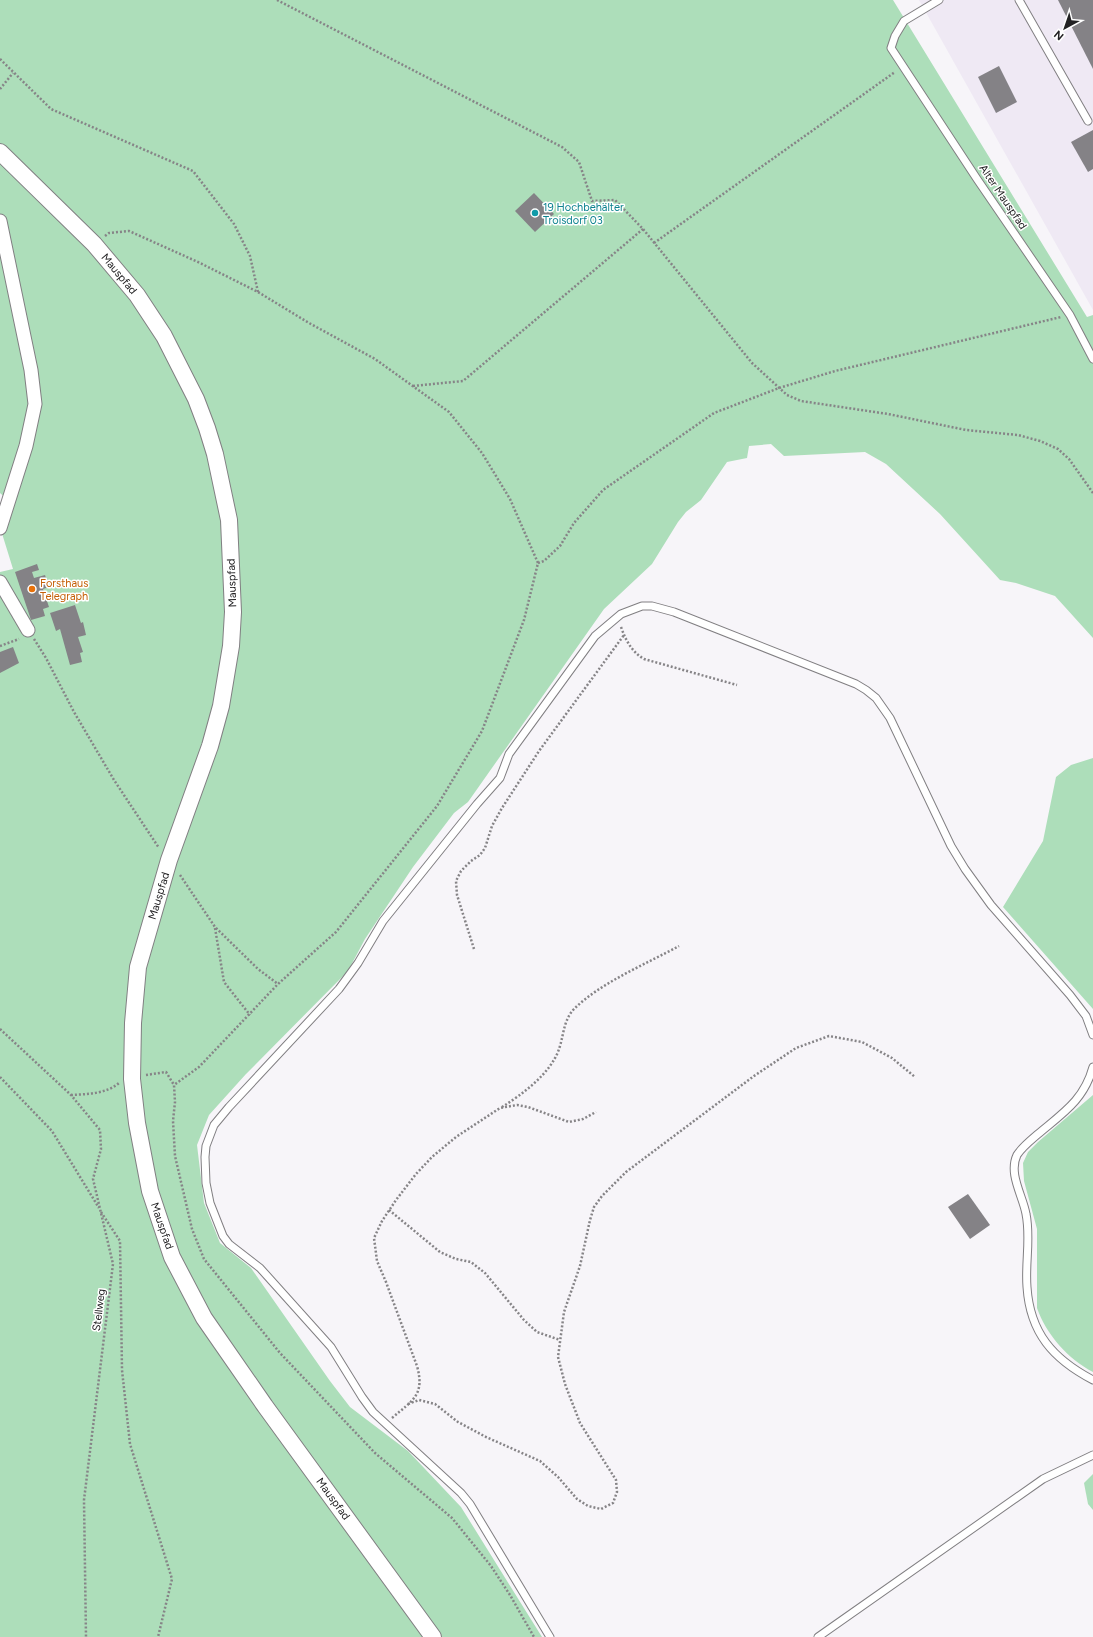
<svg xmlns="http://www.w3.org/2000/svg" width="1093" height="1637" font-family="Figtree,sans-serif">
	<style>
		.built { fill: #efe9f4 }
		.green { fill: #addeba }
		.building { fill: #848286 }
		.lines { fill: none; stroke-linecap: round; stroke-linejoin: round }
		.service-casing { stroke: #817f82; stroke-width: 9 }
		.minor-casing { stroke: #817f82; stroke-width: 15 }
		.tertiary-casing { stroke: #817f82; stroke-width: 18 }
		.path { stroke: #868487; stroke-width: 2.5; stroke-dasharray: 2 2; stroke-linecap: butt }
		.service { stroke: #fff; stroke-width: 7 }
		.minor { stroke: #fff; stroke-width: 13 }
		.tertiary { stroke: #fff; stroke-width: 16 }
		.culture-dot { fill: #0f9aa8; stroke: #fff; stroke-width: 1.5 }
		.food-dot { fill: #e8710a; stroke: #fff; stroke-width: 1.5 }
		.labels { text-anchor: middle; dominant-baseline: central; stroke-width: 3; stroke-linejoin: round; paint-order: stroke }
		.street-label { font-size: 11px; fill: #222123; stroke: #fff }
		.culture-label { font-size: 11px; fill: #0d838f; stroke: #fff; text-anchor: start }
		.food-label { font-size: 11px; fill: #c56008; stroke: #fff; text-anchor: start }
	</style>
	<rect width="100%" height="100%" fill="#f7f5f9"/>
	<path class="built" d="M 919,0 L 1093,0 L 1093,310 Z"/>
	<g class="green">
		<path d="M 0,0 L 893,0 L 1087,317 L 1093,315 L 1093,638 L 1055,596 L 1016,583 L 1000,580 L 940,514 L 886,464 L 865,452 L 784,456 L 771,444 L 749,446 L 747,458 L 727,462 L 701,500 L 686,512 L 678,522 L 652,564 L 604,609 L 468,802 L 454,813 L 413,867 L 365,939 L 348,971 L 246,1074 L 209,1115 L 197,1145 L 204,1203 L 220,1243 L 251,1268 L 330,1381 L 350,1407 L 408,1451 L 461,1507 L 542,1637 L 0,1637 L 0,572 L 13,569 L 0,527 L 8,500 L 0,493 Z"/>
		<path d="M 1093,758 L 1093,1009 L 1003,907 L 1043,841 L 1056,777 L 1071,765 Z"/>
		<path d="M 1093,1095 L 1093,1372 C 1068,1359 1046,1334 1037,1308 L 1037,1229 L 1024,1181 L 1023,1163 L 1028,1152 L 1038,1142 Z"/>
		<path d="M 1093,1474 L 1093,1510 L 1088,1504 L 1084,1483 Z"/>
	</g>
	<g class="building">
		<path d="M 1058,0 L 1093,0 L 1093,69 Z"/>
		<path d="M 999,66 L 1017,102 L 996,113 L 978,77 Z"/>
		<path d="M 1093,130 L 1093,169 L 1088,172 L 1071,142 Z"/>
		<path d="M 534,193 L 554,214 L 535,232 L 515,211 Z"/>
		<path d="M 37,564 L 39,570 L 32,572 L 34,578 L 45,575 L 49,587 L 43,589 L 49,607 L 43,609 L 45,616 L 31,620 L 15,572 Z"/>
		<path d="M 75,605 L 81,623 L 83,622 L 86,635 L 78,637 L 83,652 L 80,653 L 82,662 L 70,665 L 60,629 L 56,631 L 50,613 Z"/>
		<path d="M 13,647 L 19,663 L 0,673 L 0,652 Z"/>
		<path d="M 968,1194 L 990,1225 L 970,1239 L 948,1207 Z"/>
	</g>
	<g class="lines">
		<defs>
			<g id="service">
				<path d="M 939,0 L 904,21 L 895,36 L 891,48 L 977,179 L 1070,315 L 1093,359"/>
				<path d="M 1019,0 L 1088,121"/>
				<path d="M 1093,1067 C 1084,1100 1063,1113 1038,1134 C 1031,1140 1022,1147 1017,1155 C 1008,1174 1023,1196 1026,1214 C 1031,1238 1025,1262 1027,1287 C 1030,1333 1053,1359 1093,1380"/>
				<path d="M 550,1637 L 470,1504 L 461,1493 L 373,1412 L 362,1397 L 331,1347 L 260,1268 L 229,1244 L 223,1236 L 210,1203 L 206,1183 L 205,1157 L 206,1146 L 214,1125 L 229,1107 L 339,989 L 358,963 L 383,921 L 477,804 L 500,778 L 509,754 L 595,636 L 621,614 L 642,606 L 652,606 L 674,612 L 856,684 L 866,690 L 876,698 L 890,718 L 951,846 L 965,869 L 991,905 L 1070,995 L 1086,1016 L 1093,1035"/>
				<path d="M 818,1637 L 1043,1479 L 1093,1455"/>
			</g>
			<g id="minor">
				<path d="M 0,221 L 31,370 L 35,404 L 26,446 L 0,528"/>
				<path d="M 0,582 L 28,630"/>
			</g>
			<path id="tertiary" d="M 0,152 L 94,244 L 137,295 L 164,336 L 196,399 L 207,428 L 215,454 L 229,520 L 233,612 L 231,646 L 221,706 L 210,746 L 169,860 L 138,967 L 133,1023 L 132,1079 L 137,1123 L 150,1191 L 172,1257 L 204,1318 L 265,1406 L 433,1637"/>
		</defs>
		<use href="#service" class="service-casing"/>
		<use href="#minor" class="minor-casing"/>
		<use href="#tertiary" class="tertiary-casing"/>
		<g class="path">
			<path d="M 277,0 L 562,147 L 579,162 L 592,201 L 615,200 L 643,229 L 752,363 L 787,395 L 801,401 L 888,414 L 966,430 L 1018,435 L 1040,441 L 1058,449 L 1069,459 L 1093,493"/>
			<path d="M 0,59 L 51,109 L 193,171 L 234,224 L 250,256 L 258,292"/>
			<path d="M 0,89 L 13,73"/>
			<path d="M 105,236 L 109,233 L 129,231 L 198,262 L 258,292 L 309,323 L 375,359 L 449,412 L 482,453 L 510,499 L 538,563 L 524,620 L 482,731 L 437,806 L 336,932 L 278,984 L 199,1067 L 174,1085"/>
			<path d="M 654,243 L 895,72"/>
			<path d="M 413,386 L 463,381 L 643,229"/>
			<path d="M 538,563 L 544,561 L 560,546 L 574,523 L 603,490 L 714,413 L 779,388 L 835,371 L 1061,317"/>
			<path d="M 621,627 C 626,641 632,652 644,659 L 737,685"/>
			<path d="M 34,639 L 46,658 L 74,712 L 114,780 L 159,848"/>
			<path d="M 0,646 L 19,639"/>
			<path d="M 180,875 L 215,927 L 258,969 L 278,984"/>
			<path d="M 215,928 L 224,982 L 250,1015"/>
			<path d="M 474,949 L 457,895 L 456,881 L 461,871 L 471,861 L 480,855 L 485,848 L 492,826 L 502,808 L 539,751 L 624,635"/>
			<path d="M 0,1029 L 71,1095 L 100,1130 L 101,1149 L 93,1179 L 113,1264 L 84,1500 L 86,1637"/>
			<path d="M 146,1075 L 166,1072 L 174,1085 L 175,1102 L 173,1121 L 175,1156 L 192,1229 L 204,1259 L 280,1353 L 375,1453 L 452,1518 L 491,1566 L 510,1595 L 534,1637"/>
			<path d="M 0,1077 L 52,1131 L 99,1208"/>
			<path d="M 71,1095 C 87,1094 106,1094 119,1083"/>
			<path d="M 502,1107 C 523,1094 551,1073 559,1049 C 564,1035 563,1021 574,1009 C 600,983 646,964 679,946"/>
			<path d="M 389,1210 L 440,1252 L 456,1259 L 471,1262 L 485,1273 L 524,1320 L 537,1332 L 560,1340"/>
			<path d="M 101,1212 L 120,1241 L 122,1370 L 130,1444 L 172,1579 L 158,1637"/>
			<path d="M 408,1404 L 419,1400 L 435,1404 L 458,1422 L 486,1437 L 540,1461 L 558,1477 L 577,1499 L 588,1506 L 601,1509 L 613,1503 L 617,1492 L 616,1480 L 580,1423 L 565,1384 L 558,1357 L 564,1312 L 580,1266 L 590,1220 L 594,1207 L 602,1196 L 626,1172 L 754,1076 L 796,1048 L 829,1036 L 862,1042 L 892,1058 L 915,1077"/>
			<path d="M 392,1418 C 413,1400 425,1395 417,1366 L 386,1282 L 377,1261 L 374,1238 L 382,1221 L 396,1200 L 416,1174 L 432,1157 L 456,1137 L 500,1108 L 517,1105 L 528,1107 L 569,1122 L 583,1119 L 596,1112"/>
		</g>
		<use href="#service" class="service"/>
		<use href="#minor" class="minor"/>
		<use href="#tertiary" class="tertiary"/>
	</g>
	<circle class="culture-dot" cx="535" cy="213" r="4"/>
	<circle class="food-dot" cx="32" cy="589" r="4"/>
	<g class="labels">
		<g class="street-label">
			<text transform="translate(1003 197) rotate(56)">Alter Mauspfad</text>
			<text transform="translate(119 274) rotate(50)">Mauspfad</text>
			<text transform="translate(232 583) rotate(-92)">Mauspfad</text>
			<text transform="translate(159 896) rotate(-73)">Mauspfad</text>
			<text transform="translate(162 1226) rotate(71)">Mauspfad</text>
			<text transform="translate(99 1310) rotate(-83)">Stellweg</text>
			<text transform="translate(333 1499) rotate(54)">Mauspfad</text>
		</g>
		<g class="culture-label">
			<text x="543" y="207">19 Hochbehälter<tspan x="543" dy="13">Troisdorf 03</tspan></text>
		</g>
		<g class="food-label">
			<text x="40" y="583">Forsthaus<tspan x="40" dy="13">Telegraph</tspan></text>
		</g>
	</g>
	<g transform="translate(1065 28) rotate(220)" stroke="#ffffff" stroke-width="3" paint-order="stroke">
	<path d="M0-3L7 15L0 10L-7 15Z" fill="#222123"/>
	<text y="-6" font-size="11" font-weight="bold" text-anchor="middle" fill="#222123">N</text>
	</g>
</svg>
